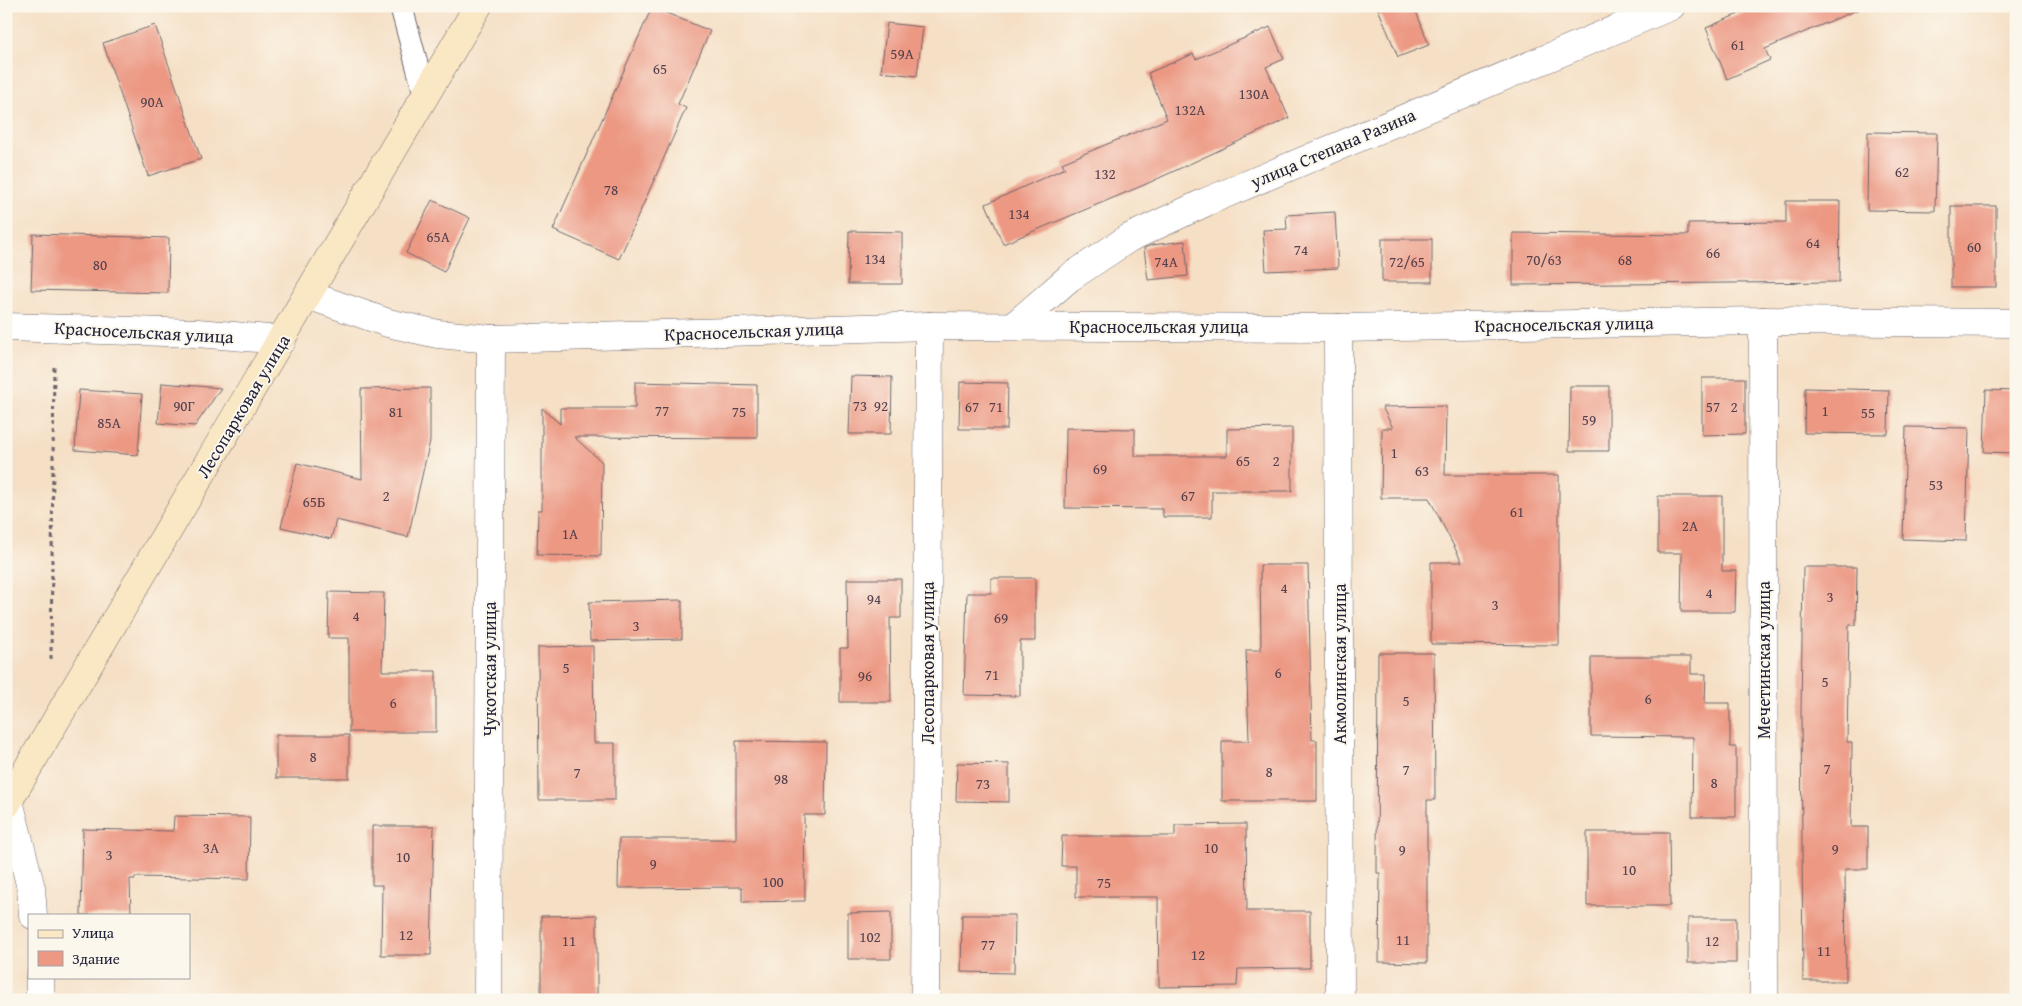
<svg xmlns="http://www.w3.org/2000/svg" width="2022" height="1006" font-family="'Gentium Book Plus',serif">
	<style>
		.building { fill: #ec9883 }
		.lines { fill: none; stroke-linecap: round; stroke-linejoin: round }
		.lane-casing { stroke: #6c646b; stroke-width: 24 }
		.street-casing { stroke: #6c646b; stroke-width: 29 }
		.secondary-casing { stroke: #6c646b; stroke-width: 29 }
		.path { stroke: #6c646b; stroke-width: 3; stroke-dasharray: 4 4; stroke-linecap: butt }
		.lane { stroke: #fff; stroke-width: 22 }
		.street { stroke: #fff; stroke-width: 28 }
		.secondary { stroke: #fae7c3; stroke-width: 28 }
		.labels { text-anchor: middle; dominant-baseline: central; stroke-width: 4; stroke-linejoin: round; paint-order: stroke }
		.number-label { font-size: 15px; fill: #54404d }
		.street-label { font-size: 18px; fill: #22223b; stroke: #fbf7ec }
	</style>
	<rect width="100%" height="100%" fill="#fbf7ec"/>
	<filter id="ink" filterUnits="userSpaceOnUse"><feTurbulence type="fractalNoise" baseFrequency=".02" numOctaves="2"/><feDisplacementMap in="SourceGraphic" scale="10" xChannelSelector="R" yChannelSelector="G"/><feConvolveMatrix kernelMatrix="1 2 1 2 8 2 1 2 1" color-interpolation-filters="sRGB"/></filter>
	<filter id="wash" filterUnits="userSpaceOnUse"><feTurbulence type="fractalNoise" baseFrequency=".0096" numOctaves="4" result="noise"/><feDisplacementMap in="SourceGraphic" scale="20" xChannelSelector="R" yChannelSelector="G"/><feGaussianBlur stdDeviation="1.12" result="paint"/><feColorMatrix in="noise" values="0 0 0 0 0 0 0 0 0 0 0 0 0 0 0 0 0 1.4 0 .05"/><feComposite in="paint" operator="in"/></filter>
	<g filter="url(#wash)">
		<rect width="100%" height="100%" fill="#f5dfc5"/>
		<g id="blocks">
			<g class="building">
				<path d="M 1377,6 L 1414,6 L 1429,45 L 1398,57 Z"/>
				<path d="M 1757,6 L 1866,6 L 1765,49 L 1770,60 L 1727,79 L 1706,28 Z"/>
				<path d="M 652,7 L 710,31 L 678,104 L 686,108 L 619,259 L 553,230 Z"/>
				<path d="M 887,23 L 923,27 L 917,76 L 881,72 Z"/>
				<path d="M 155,25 L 201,159 L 148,176 L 103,43 Z"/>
				<path d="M 1270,27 L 1284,59 L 1266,67 L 1289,118 L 1144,185 L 1003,244 L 986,204 L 1065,168 L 1062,163 L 1167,119 L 1148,73 L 1193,54 L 1196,59 Z"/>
				<path d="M 1868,132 L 1937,133 L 1935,211 L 1867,210 Z"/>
				<path d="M 432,200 L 470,218 L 444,272 L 406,253 Z"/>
				<path d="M 1786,201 L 1840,201 L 1839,282 L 1513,285 L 1513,233 L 1688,235 L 1688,223 L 1786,222 Z"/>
				<rect x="1951" y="206" width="45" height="81"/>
				<path d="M 1335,212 L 1338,268 L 1266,271 L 1263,230 L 1287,229 L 1286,215 Z"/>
				<path d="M 849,231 L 902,232 L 902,284 L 848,284 Z"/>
				<path d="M 33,234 L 169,238 L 168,293 L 31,290 Z"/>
				<rect x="1382" y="239" width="50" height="43"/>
				<path d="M 1185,241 L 1188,276 L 1148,280 L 1144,248 L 1152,245 Z"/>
				<path d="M 851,376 L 892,377 L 891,434 L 849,434 Z"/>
				<path d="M 1702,378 L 1745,378 L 1745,434 L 1702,435 Z"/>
				<path d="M 635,382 L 757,385 L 757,438 L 574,437 L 602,462 L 601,556 L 537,555 L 538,510 L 542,510 L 542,408 L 560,424 L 560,408 L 635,408 Z"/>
				<path d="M 960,382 L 1008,383 L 1007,429 L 959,429 Z"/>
				<path d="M 162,383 L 221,388 L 195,426 L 158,423 Z"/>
				<path d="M 1570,386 L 1609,386 L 1609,451 L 1569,451 Z"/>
				<path d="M 430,388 L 430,441 L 408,537 L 336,520 L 331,539 L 281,527 L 297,463 L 362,479 L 361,389 Z"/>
				<path d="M 1805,388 L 1889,390 L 1888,434 L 1804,433 Z"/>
				<path d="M 79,390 L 142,394 L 138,455 L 75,450 Z"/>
				<path d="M 1986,390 L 2016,391 L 2016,453 L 1984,452 Z"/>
				<path d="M 1446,406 L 1445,475 L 1559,475 L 1559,645 L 1431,644 L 1431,562 L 1462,562 L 1429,498 L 1381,498 L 1382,428 L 1393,428 L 1382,407 Z"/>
				<path d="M 1906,427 L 1969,428 L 1966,541 L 1903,539 Z"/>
				<path d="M 1066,428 L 1135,429 L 1135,456 L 1227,456 L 1227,429 L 1292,428 L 1292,491 L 1212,491 L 1212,517 L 1163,517 L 1163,509 L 1065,508 Z"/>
				<path d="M 1658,496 L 1722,496 L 1722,571 L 1736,571 L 1735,612 L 1681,612 L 1682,553 L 1658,553 Z"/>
				<path d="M 1260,565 L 1308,565 L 1312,740 L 1317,740 L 1317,801 L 1222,801 L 1222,741 L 1249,741 L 1246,650 L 1261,650 Z"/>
				<path d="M 1803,567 L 1857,567 L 1856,625 L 1849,625 L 1847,742 L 1852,742 L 1851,827 L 1868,827 L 1868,869 L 1845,869 L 1846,981 L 1803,981 L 1801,712 Z"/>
				<path d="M 991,578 L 1035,578 L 1035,641 L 1020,641 L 1020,696 L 964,695 L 967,593 L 991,593 Z"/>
				<path d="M 847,579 L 901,579 L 901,618 L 890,618 L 891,702 L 840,702 L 840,648 L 848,648 Z"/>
				<path d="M 329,592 L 384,593 L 382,671 L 436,671 L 436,732 L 349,732 L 349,638 L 328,638 Z"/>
				<path d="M 682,600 L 682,639 L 590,641 L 589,602 Z"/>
				<path d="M 593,646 L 594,743 L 615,743 L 615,800 L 539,800 L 538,647 Z"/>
				<path d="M 1378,653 L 1434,653 L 1435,800 L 1427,800 L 1427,963 L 1379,962 L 1380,873 L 1377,873 Z"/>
				<path d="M 1591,657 L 1691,657 L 1691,674 L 1706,674 L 1705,703 L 1730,703 L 1730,747 L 1736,747 L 1736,817 L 1692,817 L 1693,737 L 1591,736 Z"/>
				<rect x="276" y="735" width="73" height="43"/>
				<path d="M 736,741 L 826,742 L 825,815 L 804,815 L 805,901 L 742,902 L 742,887 L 618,888 L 619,839 L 736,839 Z"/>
				<path d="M 957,763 L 1009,764 L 1009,802 L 956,801 Z"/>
				<path d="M 174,816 L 250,817 L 249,879 L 135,877 L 135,879 L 130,879 L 131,915 L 81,915 L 83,829 L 173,831 Z"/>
				<path d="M 1246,824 L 1247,911 L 1310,911 L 1310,968 L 1238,969 L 1237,986 L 1159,987 L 1158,897 L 1076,897 L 1076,866 L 1061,866 L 1062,836 L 1175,836 L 1175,825 Z"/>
				<path d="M 372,826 L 434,826 L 431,955 L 381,955 L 382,885 L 372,885 Z"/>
				<path d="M 1587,832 L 1669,832 L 1670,906 L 1587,906 Z"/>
				<path d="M 891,912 L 891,959 L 848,959 L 848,913 Z"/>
				<path d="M 597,915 L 597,1000 L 541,1000 L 541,916 Z"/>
				<path d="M 962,915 L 1015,915 L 1014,973 L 961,972 Z"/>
				<rect x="1688" y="918" width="48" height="45"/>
			</g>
		</g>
	</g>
	<g filter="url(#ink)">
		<use href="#blocks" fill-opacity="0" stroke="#6c646b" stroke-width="1"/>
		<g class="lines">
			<defs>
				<path id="lane" d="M 401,6 L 425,95"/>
				<g id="street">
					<path d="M 308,295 L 388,323 L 438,334 L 491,339 L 929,326 L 1338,328 L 1763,321 L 2016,323"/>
					<path d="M 1763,321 L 1764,1000"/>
					<path d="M 1015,325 L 1069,278 L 1129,238 L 1206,202 L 1671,6"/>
					<path d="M 6,327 L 197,333 L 282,340"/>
					<path d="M 1338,328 L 1340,1000"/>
					<path d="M 9,801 L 31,888 L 33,915"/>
					<path d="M 40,977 L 40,1000"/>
					<path d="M 488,1000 L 491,339"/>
					<path d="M 925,1000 L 929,326"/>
				</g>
				<path id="secondary" d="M 6,805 L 478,6"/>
			</defs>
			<use href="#lane" class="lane-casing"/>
			<use href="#street" class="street-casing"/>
			<use href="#secondary" class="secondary-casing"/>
			<path class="path" d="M 51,659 L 54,363"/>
			<use href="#lane" class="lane"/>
			<use href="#street" class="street"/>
			<use href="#secondary" class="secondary"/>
		</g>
	</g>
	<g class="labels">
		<g class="number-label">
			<text x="1738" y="44">61</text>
			<text x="902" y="53">59А</text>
			<text x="660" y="68">65</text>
			<text x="1254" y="93">130А</text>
			<text x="152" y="101">90А</text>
			<text x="1190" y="109">132А</text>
			<text x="1902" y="171">62</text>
			<text x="1105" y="173">132</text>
			<text x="611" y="189">78</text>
			<text x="1019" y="213">134</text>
			<text x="438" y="236">65А</text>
			<text x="1813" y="242">64</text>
			<text x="1974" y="246">60</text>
			<text x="1301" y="249">74</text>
			<text x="1713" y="252">66</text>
			<text x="875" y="258">134</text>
			<text x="1544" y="259">70/63</text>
			<text x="1625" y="259">68</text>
			<text x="1166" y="261">74А</text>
			<text x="1407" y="261">72/65</text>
			<text x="100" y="264">80</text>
			<text x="184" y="405">90Г</text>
			<text x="860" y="405">73</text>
			<text x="881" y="405">92</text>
			<text x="972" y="406">67</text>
			<text x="996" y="406">71</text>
			<text x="1713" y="406">57</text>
			<text x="1734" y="406">2</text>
			<text x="662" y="410">77</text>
			<text x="1825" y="410">1</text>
			<text x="396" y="411">81</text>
			<text x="739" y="411">75</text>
			<text x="1868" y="412">55</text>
			<text x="1589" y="419">59</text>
			<text x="109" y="422">85А</text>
			<text x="1394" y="452">1</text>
			<text x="1243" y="460">65</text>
			<text x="1276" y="460">2</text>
			<text x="1100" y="468">69</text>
			<text x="1422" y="470">63</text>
			<text x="1936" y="484">53</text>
			<text x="386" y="495">2</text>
			<text x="1188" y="495">67</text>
			<text x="314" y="501">65Б</text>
			<text x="1517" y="511">61</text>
			<text x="1690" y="525">2А</text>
			<text x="570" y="533">1А</text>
			<text x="1284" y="587">4</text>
			<text x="1709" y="592">4</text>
			<text x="1830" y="596">3</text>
			<text x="874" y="598">94</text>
			<text x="1495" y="604">3</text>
			<text x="356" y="615">4</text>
			<text x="1001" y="617">69</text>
			<text x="636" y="625">3</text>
			<text x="566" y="667">5</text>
			<text x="1278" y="672">6</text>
			<text x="992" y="674">71</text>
			<text x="865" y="675">96</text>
			<text x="1825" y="681">5</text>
			<text x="1648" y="698">6</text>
			<text x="1406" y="700">5</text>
			<text x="393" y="702">6</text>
			<text x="313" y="756">8</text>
			<text x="1827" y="768">7</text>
			<text x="1406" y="769">7</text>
			<text x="1269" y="771">8</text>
			<text x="577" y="772">7</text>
			<text x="781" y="778">98</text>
			<text x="1714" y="782">8</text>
			<text x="983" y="783">73</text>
			<text x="211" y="847">3А</text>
			<text x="1211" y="847">10</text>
			<text x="1835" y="848">9</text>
			<text x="1402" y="849">9</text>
			<text x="109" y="854">3</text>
			<text x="403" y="856">10</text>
			<text x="653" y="863">9</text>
			<text x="1629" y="869">10</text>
			<text x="773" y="881">100</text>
			<text x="1104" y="882">75</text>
			<text x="406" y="934">12</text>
			<text x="870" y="936">102</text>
			<text x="1403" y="939">11</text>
			<text x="569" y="940">11</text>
			<text x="1712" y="940">12</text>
			<text x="988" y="944">77</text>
			<text x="1824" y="950">11</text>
			<text x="1198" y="954">12</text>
		</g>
		<g class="street-label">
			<text transform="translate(1333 148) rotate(-23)">улица Степана Разина</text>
			<text transform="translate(1564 324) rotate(-1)">Красносельская улица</text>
			<text x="1159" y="326">Красносельская улица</text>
			<text transform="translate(754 331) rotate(-2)">Красносельская улица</text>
			<text transform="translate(144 332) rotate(3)">Красносельская улица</text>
			<text transform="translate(243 406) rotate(-59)">Лесопарковая улица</text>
			<text transform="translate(1763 660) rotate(-90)">Мечетинская улица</text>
			<text transform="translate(927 663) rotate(-90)">Лесопарковая улица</text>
			<text transform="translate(1339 664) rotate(-90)">Акмолинская улица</text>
			<text transform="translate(489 669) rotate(-90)">Чукотская улица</text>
		</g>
	</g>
	<rect width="2022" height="1006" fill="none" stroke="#fbf7ec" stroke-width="25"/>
	<rect x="28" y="914" width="162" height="65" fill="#fbf7ec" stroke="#a4a2a5"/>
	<rect x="38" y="930" width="25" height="8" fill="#fae7c3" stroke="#a4a2a5"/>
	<text x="72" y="938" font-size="15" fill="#22223b">Улица</text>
	<rect x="38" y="951" width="25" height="15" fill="#ec9883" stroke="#a4a2a5"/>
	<text x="72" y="964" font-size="15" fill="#22223b">Здание</text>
</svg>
